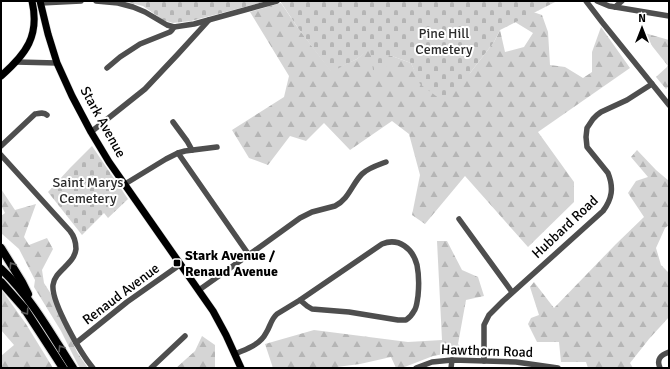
<svg xmlns="http://www.w3.org/2000/svg" width="670" height="369" font-family="Signika,sans-serif">
	<style>
		.forest { fill: url(#forest-firs) }
		.cemetery { fill: url(#cemetery-stones) }
		.lines { fill: none; stroke-linecap: round; stroke-linejoin: round }
		.major-casing { stroke: #dbdbdb; stroke-width: 8 }
		.highway-casing { stroke: #dbdbdb; stroke-width: 10 }
		.minor { stroke: #4e4e4e; stroke-width: 5.5 }
		.major { stroke: #000; stroke-width: 7 }
		.highway { stroke: #000; stroke-width: 8 }
		.oneway { stroke: #595959 }
		.poi-dot { fill: #000; stroke: #fff; stroke-width: 1.5 }
		.labels { text-anchor: middle; dominant-baseline: central; stroke-width: 4; stroke-linejoin: round; paint-order: stroke }
		.park-label { font-size: 14px; fill: #2c2c2c; stroke: #fff }
		.street-label { font-size: 14px; fill: #000; stroke: #fff }
		.poi-label { font-size: 14px; font-weight: bold; fill: #000; stroke: #fff; text-anchor: start }
	</style>
	<defs>
		<pattern id="forest-firs" width="22" height="20" patternUnits="userSpaceOnUse"><rect width="22" height="20" fill="#d5d5d5"/><path d="M5 1l3.5 6h-7zM16 11l3.5 6h-7z" fill="#b5b5b5"/></pattern>
		<pattern id="cemetery-stones" width="16" height="16" patternUnits="userSpaceOnUse"><rect width="16" height="16" fill="#d5d5d5"/><path d="M2 7V4a2 2 0 0 1 4 0v3zM10 15v-3a2 2 0 0 1 4 0v3z" fill="#b5b5b5"/></pattern>
	</defs>
	<rect width="100%" height="100%" fill="#fff"/>
	<g class="forest">
		<path d="M 281,3 L 298,28 L 331,71 L 357,59 L 370,48 L 411,63 L 421,84 L 470,73 L 494,42 L 500,30 L 505,52 L 524,47 L 533,33 L 515,22 L 533,12 L 542,15 L 548,32 L 550,65 L 565,67 L 583,78 L 592,72 L 592,52 L 601,27 L 630,68 L 538,132 L 574,182 L 574,202 L 528,247 L 465,176 L 425,224 L 412,215 L 420,175 L 409,134 L 392,121 L 350,150 L 324,123 L 306,141 L 290,136 L 268,165 L 249,158 L 232,130 L 284,97 L 289,76 L 250,12 Z"/>
		<path d="M 641,32 L 669,40 L 669,86 L 666,89 L 656,77 L 668,66 Z"/>
		<path d="M 637,150 L 656,170 L 669,181 L 669,225 L 665,228 L 656,248 L 661,265 L 669,273 L 669,317 L 649,339 L 630,363 L 633,368 L 588,368 L 586,362 L 561,362 L 559,342 L 537,342 L 528,324 L 531,318 L 539,315 L 530,287 L 534,282 L 554,308 L 616,244 L 644,217 L 628,193 L 636,181 L 648,177 L 631,157 Z"/>
		<path d="M 1,189 L 15,210 L 36,204 L 24,237 L 29,245 L 47,238 L 53,249 L 42,270 L 44,283 L 51,294 L 77,352 L 88,368 L 80,368 L 78,365 L 61,331 L 34,287 L 35,280 L 19,249 L 1,233 L 1,216 L 5,213 L 1,205 Z"/>
		<path d="M 437,241 L 447,241 L 462,270 L 478,277 L 484,296 L 466,300 L 458,344 L 464,351 L 454,352 L 433,356 L 402,368 L 396,368 L 391,357 L 360,364 L 329,368 L 273,368 L 265,344 L 314,330 L 408,342 L 442,340 Z"/>
		<path d="M 1,289 L 26,324 L 53,368 L 1,368 L 1,356 L 14,345 L 1,330 Z"/>
		<path d="M 202,336 L 215,345 L 215,368 L 176,368 L 195,351 Z"/>
	</g>
	<g class="cemetery">
		<path d="M 122,1 L 267,1 L 191,21 L 173,23 L 163,20 L 143,6 Z"/>
		<path d="M 280,1 L 557,1 L 500,30 L 494,42 L 470,73 L 450,92 L 440,99 L 420,84 L 411,63 L 389,55 L 385,71 L 373,70 L 370,49 L 357,59 L 331,72 L 298,28 Z"/>
		<path d="M 92,146 L 128,199 L 108,218 L 104,213 L 82,235 L 48,192 L 70,168 Z"/>
	</g>
	<g class="lines">
		<defs>
			<g id="major">
				<path d="M 40,1 L 48,34 L 57,63 L 72,96 L 91,132 L 109,162 L 213,311 L 226,335 L 241,368"/>
				<path d="M 1,76 C 26,54 40,36 32,1"/>
			</g>
			<g id="highway">
				<path d="M 1,248 L 22,282 L 28,294"/>
				<path d="M 1,269 C 31,297 51,334 73,368"/>
				<path d="M 1,282 L 24,308 L 63,368"/>
			</g>
		</defs>
		<use href="#major" class="major-casing"/>
		<use href="#highway" class="highway-casing"/>
		<g class="minor">
			<path d="M 96,1 L 118,3 L 133,7 L 145,12 L 167,25 L 174,27 L 194,24 L 277,1"/>
			<path d="M 586,1 L 602,22 L 669,105"/>
			<path d="M 597,1 L 609,6 L 669,16"/>
			<path d="M 41,3 L 81,1"/>
			<path d="M 615,7 L 622,1"/>
			<path d="M 16,62 L 57,63"/>
			<path d="M 107,68 L 120,57 L 140,44 L 170,32 L 172,30 L 174,27"/>
			<path d="M 173,122 L 187,141 L 192,150"/>
			<path d="M 91,132 L 145,89 L 178,54 L 209,20"/>
			<path d="M 1,146 L 35,114 C 40,113 44,112 47,115"/>
			<path d="M 178,153 L 249,255"/>
			<path d="M 1,155 L 70,231 C 74,236 76,242 76,249 C 74,265 55,270 53,285 C 51,302 81,354 93,368"/>
			<path d="M 125,184 L 166,159 L 178,153 L 185,151 L 217,147"/>
			<path d="M 459,219 L 512,292"/>
			<path d="M 199,290 L 264,244 L 300,218 L 312,212 L 335,206 C 349,199 352,184 362,174 C 368,168 378,165 386,162"/>
			<path d="M 76,343 L 127,302 L 181,264"/>
			<path d="M 235,354 C 246,349 260,345 266,333 C 270,327 271,319 277,314 L 300,300 L 382,244 C 399,237 413,249 417,265 C 419,275 419,286 418,296 C 417,301 417,307 414,311 C 412,315 409,318 406,320 L 398,320 L 349,312 L 312,309 L 307,306 L 300,300"/>
			<path d="M 484,361 L 484,325 L 489,315 L 503,301 L 603,211 C 612,199 614,188 608,173 L 587,147 L 586,137 L 587,128 L 593,119 L 597,115 L 601,112 L 627,100 L 652,84"/>
			<path d="M 151,368 L 185,336"/>
			<path d="M 416,368 L 432,362 L 452,360 L 516,362 L 558,368"/>
			<path d="M 451,368 L 452,360"/>
			<path d="M 660,368 C 656,359 661,355 669,352"/>
		</g>
		<use href="#major" class="major"/>
		<use href="#highway" class="highway"/>
	</g>
	<defs><path id="oneway-chevron" d="M-2-3.5L2.5 0L-2 3.5" fill="none" stroke-width="1.6" stroke-linecap="round" stroke-linejoin="round"/></defs>
	<g class="oneway">
		<use href="#oneway-chevron" transform="translate(12 265) rotate(-123)"/>
		<use href="#oneway-chevron" transform="translate(26 312) rotate(55)"/>
		<use href="#oneway-chevron" transform="translate(61 348) rotate(-123)"/>
	</g>
	<rect class="poi-dot" x="173" y="259" width="8" height="8" rx="2"/>
	<g class="labels">
		<g class="park-label">
			<text x="444" y="33">Pine Hill<tspan x="444" dy="16">Cemetery</tspan></text>
			<text x="88" y="182">Saint Marys<tspan x="88" dy="16">Cemetery</tspan></text>
		</g>
		<g class="street-label">
			<text transform="translate(103 122) rotate(61)">Stark Avenue</text>
			<text transform="translate(565 227) rotate(-43)">Hubbard Road</text>
			<text transform="translate(121 294) rotate(-37)">Renaud Avenue</text>
			<text transform="translate(487 351) rotate(2)">Hawthorn Road</text>
		</g>
		<g class="poi-label">
			<text x="185" y="255">Stark Avenue /<tspan x="185" dy="16">Renaud Avenue</tspan></text>
		</g>
	</g>
	<rect width="670" height="369" fill="none" stroke="#000000" stroke-width="4"/>
	<g transform="translate(642 28)" stroke="#ffffff" stroke-width="3" paint-order="stroke">
	<path d="M0-3L7 15L0 10L-7 15Z" fill="#000000"/>
	<text y="-6" font-size="11" font-weight="bold" text-anchor="middle" fill="#000000">N</text>
	</g>
</svg>
